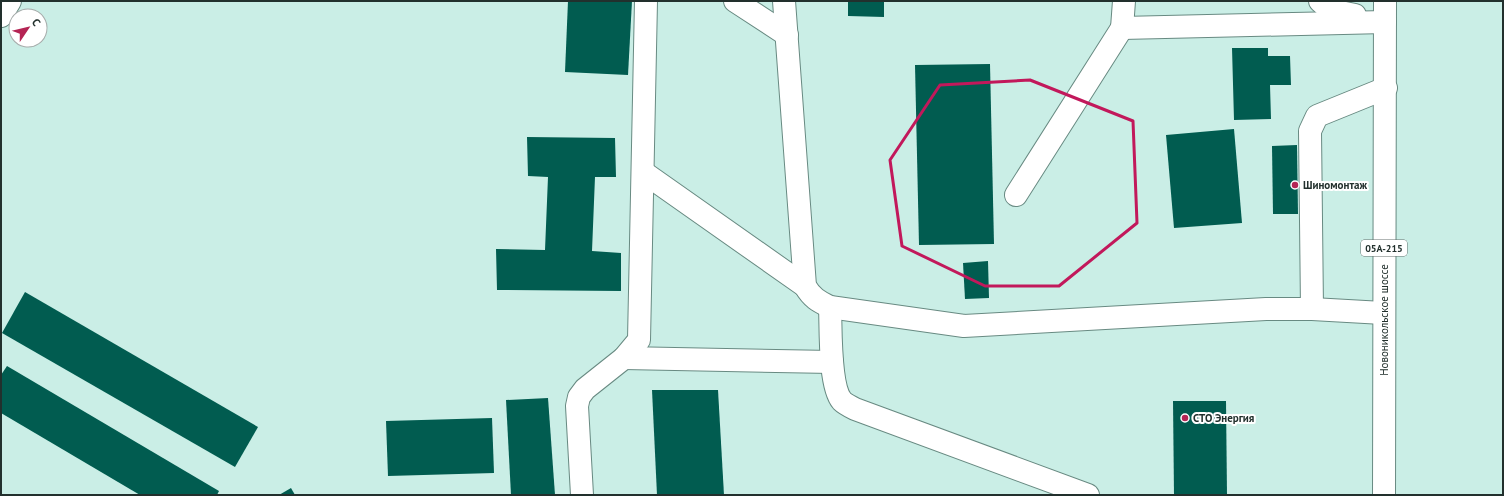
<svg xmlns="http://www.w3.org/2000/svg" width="1504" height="496" font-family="'PT Sans',sans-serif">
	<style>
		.building { fill: #015c50 }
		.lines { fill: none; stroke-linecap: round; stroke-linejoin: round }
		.minor-casing { stroke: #688a82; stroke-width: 24 }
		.highway-casing { stroke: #688a82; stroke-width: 24 }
		.minor { stroke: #fff; stroke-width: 22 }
		.highway { stroke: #fff; stroke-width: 22 }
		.marked { fill: none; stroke: #c2185b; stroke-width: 3; stroke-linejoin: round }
		.poi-dot { fill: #b42454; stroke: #fff; stroke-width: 1.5 }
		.labels { text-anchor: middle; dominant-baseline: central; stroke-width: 4; stroke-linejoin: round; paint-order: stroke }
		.shield { fill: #fff; stroke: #646e6c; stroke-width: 1 }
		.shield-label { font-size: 10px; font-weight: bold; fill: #22302d }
		.poi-label { font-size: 11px; font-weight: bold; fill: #22302d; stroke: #fff; text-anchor: start }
		.street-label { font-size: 11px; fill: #22302d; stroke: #fff }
	</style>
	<rect width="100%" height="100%" fill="#caeee6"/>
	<g class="building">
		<path d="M 568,1 L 632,1 L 628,75 L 565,72 Z"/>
		<path d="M 848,1 L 884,1 L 884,17 L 848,16 Z"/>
		<path d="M 1232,48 L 1268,48 L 1268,56 L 1290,56 L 1291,85 L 1270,85 L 1271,119 L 1234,120 Z"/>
		<path d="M 990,64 L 994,244 L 919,245 L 915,65 Z"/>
		<path d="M 1234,129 L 1242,223 L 1174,228 L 1166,135 Z"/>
		<path d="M 527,137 L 615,138 L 616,177 L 595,177 L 592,251 L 621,253 L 621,291 L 497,290 L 496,249 L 545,250 L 548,177 L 528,176 Z"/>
		<path d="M 1297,145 L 1298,214 L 1273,214 L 1272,146 Z"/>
		<path d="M 988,261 L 989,298 L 965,299 L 963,263 Z"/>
		<path d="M 25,292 L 258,427 L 235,467 L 2,333 Z"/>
		<path d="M 7,366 L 219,491 L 217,495 L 140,495 L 1,413 L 1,375 Z"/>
		<path d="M 652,390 L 718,390 L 724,495 L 657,495 Z"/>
		<path d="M 548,398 L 555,495 L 511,495 L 506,400 Z"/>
		<path d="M 1173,401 L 1226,401 L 1227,495 L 1174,495 Z"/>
		<path d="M 492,418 L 494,473 L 388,476 L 386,421 Z"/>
		<path d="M 291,488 L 295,495 L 279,495 Z"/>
	</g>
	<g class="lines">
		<defs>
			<g id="minor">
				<path d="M 735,1 L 787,35"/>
				<path d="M 784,1 L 805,286 C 812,298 818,301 830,307 L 964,326 L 1266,309 L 1312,309 L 1383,313"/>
				<path d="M 1124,1 L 1122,28 L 1385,22"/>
				<path d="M 1320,1 L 1330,10 L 1355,15"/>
				<path d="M 1,16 L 10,1"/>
				<path d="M 643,172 L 805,286"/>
				<path d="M 1016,195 L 1122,28"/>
				<path d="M 830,307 C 831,328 829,386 842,401 C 845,404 851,407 855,409 L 1088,495"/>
				<path d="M 1312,309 L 1310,131 L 1317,116 L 1386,88"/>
				<path d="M 624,358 L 832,362"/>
				<path d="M 582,495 L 577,406 L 579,397 L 585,389 L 624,358 L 639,340 L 646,1"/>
			</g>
			<path id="highway" d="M 1384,495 C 1383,330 1386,166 1385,1"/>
		</defs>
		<use href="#minor" class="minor-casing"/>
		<use href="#highway" class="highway-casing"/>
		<use href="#minor" class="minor"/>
		<use href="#highway" class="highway"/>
	</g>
	<path class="marked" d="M 1030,80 L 1133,121 L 1137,223 L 1059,286 L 985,286 L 902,246 L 890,160 L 940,85 Z"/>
	<g class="poi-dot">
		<circle cx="1295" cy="185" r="4"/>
		<circle cx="1185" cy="418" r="4"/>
	</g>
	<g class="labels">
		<rect class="shield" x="1361" y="240" width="46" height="16" rx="3"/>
		<g class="shield-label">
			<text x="1384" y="248">05А-215</text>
		</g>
		<g class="poi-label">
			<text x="1303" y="185">Шиномонтаж</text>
			<text x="1193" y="418">СТО Энергия</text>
		</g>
		<g class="street-label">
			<text transform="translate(1384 320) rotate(-90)">Новоникольское шоссе</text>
		</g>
	</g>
	<rect width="1504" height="496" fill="none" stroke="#22302d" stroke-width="4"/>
	<g transform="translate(28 28) rotate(55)"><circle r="19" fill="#ffffff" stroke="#a7acab"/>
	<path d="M0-3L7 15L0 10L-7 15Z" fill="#b42454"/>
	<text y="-6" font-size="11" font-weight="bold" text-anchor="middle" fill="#22302d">С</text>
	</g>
</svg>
